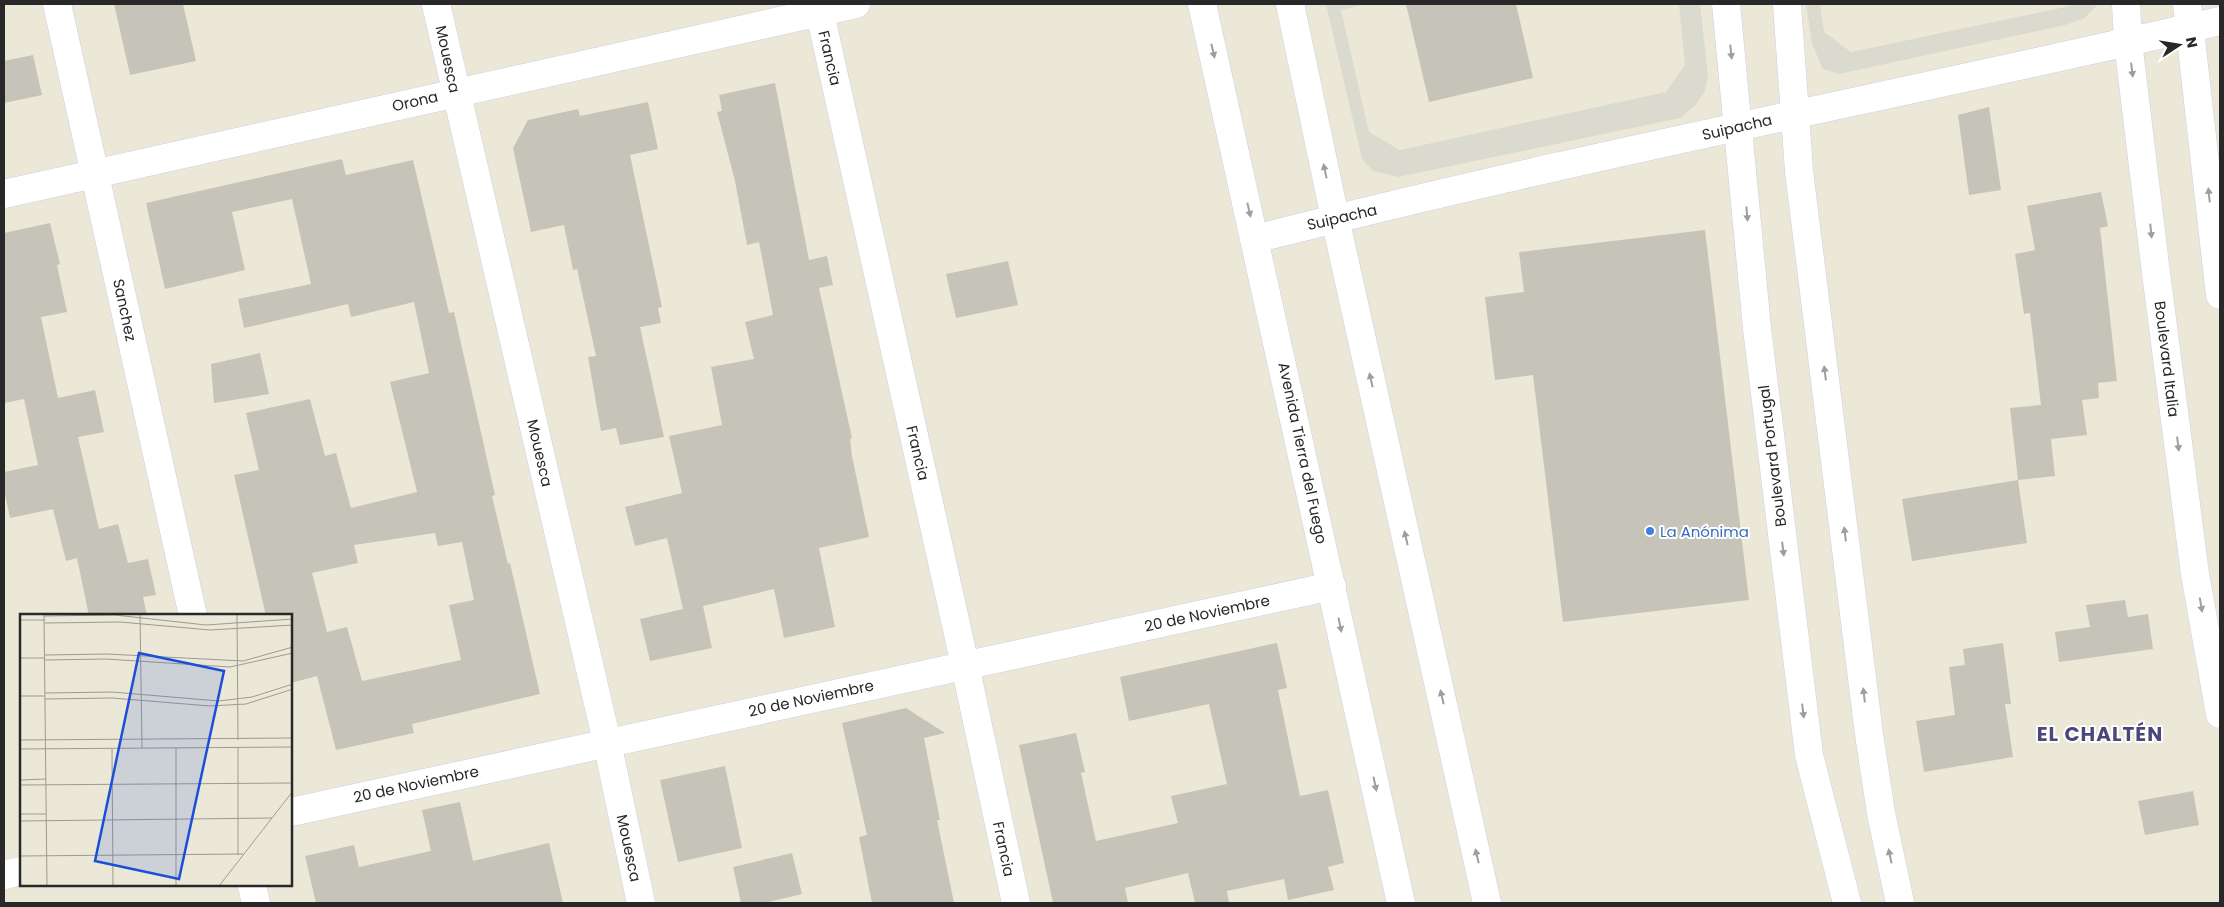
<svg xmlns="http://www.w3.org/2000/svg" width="2224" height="907" font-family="Poppins,sans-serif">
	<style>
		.plaza { fill: #dbdacf }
		.building { fill: #c6c4b8; fill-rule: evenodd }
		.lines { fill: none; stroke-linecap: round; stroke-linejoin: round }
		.minor-casing { stroke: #cfcee2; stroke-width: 29 }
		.tertiary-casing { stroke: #cfcee2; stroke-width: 29 }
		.minor { stroke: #fff; stroke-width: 28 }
		.tertiary { stroke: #fff; stroke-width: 28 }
		.oneway { fill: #9e9e9e }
		.shop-dot { fill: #3f7fe0; stroke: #fff; stroke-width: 2 }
		.labels { text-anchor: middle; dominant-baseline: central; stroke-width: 4; stroke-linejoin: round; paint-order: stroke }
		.street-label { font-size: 15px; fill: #282828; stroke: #fff }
		.shop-label { font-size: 15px; fill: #366cbe; stroke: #fff; text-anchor: start }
		.district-label { font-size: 20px; font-weight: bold; letter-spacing: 1px; fill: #4b477a; stroke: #fff }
		.inset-road { fill: none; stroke: #9d9b92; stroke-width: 1 }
		.view { fill: #1d4ed8; fill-opacity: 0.15; stroke: #1d4ed8; stroke-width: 2.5 }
		.inset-edge { fill: none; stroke: #282828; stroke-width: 2.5 }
	</style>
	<rect width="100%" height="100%" fill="#ebe8d8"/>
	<g class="plaza">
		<path d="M 1326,4 L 1365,4 L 1341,10 L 1369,132 L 1400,150 L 1666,92 L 1685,65 L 1679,4 L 1700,4 L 1708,75 L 1705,91 L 1695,106 L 1680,118 L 1398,177 L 1373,171 L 1362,159 Z"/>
		<path d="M 1806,4 L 1820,4 L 1824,32 L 1851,52 L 2070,6 L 2071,4 L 2098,4 L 2085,18 L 2065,25 L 1839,74 L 1823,69 L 1812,44 Z"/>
	</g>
	<g class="building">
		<path d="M 114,4 L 183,4 L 196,61 L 130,75 Z"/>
		<path d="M 1406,4 L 1516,4 L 1533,78 L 1429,102 Z"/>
		<path d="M 33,55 L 42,95 L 4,103 L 4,61 Z"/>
		<path d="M 775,83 L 809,260 L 827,256 L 833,285 L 819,288 L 852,438 L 850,439 L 852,456 L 869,537 L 819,548 L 835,627 L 784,638 L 774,589 L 703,606 L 712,648 L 650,661 L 640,619 L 683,609 L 667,538 L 635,546 L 625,507 L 682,493 L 669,436 L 722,425 L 711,367 L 754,359 L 745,322 L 773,315 L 759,242 L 747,245 L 735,181 L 717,112 L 722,111 L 719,95 Z"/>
		<path d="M 648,102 L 658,149 L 630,155 L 662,307 L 658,308 L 661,323 L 640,327 L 664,437 L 620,445 L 616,428 L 601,431 L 588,357 L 596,356 L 577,269 L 573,270 L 564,225 L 531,232 L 513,148 L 528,120 L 578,109 L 580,116 Z"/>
		<path d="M 1989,107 L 2001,190 L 1969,195 L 1958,115 Z"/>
		<path d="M 342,159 L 346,175 L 413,160 L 449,313 L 454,312 L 495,495 L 492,496 L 508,564 L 510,563 L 540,694 L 412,724 L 414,733 L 336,750 L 317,676 L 291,683 L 291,616 L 266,616 L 234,475 L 259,470 L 246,413 L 310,399 L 325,456 L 336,453 L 351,508 L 417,492 L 390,382 L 429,373 L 414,302 L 351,317 L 348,304 L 244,328 L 238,299 L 311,284 L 292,199 L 232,212 L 245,270 L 165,289 L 146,203 ZM 435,533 L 438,546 L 462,542 L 474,600 L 449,605 L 461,660 L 362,681 L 347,627 L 327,632 L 312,573 L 358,563 L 354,545 Z"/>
		<path d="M 2101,192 L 2108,226 L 2100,228 L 2117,381 L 2098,383 L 2099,398 L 2082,400 L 2087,435 L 2051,439 L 2055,476 L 2018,480 L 2010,408 L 2041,405 L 2030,313 L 2024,314 L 2015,254 L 2035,250 L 2027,206 Z"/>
		<path d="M 50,223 L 60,264 L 57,265 L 67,312 L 41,317 L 58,398 L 95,390 L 104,432 L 78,437 L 99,529 L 118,524 L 128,563 L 148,559 L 156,595 L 143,597 L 147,616 L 89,616 L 77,558 L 66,561 L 53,509 L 10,518 L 4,489 L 4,472 L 38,465 L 24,399 L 4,403 L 4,233 Z"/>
		<path d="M 1705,230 L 1749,600 L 1563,622 L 1533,375 L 1495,380 L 1485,297 L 1524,292 L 1519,252 Z"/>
		<path d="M 1008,261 L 1018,305 L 956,318 L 946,274 Z"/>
		<path d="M 260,353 L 269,394 L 214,403 L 211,364 Z"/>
		<path d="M 2018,480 L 2027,543 L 1912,561 L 1902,499 Z"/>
		<path d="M 2125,600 L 2128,617 L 2148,614 L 2153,649 L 2059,662 L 2055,632 L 2090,627 L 2086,605 Z"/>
		<path d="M 1277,643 L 1287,688 L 1278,690 L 1300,796 L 1328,790 L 1344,863 L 1328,867 L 1334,890 L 1288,900 L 1284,879 L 1227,891 L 1229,903 L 1195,903 L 1188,873 L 1125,888 L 1128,903 L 1053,903 L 1019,745 L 1076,733 L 1085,772 L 1081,773 L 1096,841 L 1178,823 L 1171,796 L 1227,784 L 1209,704 L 1129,721 L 1120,677 Z"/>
		<path d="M 2003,643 L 2011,704 L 2005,704 L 2013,757 L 1924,772 L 1916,721 L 1955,715 L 1949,667 L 1965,665 L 1963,649 Z"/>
		<path d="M 906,708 L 945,733 L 924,738 L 940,820 L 937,820 L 954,903 L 872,903 L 859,837 L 867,835 L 842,723 Z"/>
		<path d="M 725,766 L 742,848 L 678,862 L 660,780 Z"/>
		<path d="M 2193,791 L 2199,825 L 2145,835 L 2138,801 Z"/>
		<path d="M 460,802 L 473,861 L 549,843 L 563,903 L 316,903 L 305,856 L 354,845 L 359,867 L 431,851 L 422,810 Z"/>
		<path d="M 792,853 L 802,894 L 764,903 L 741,903 L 733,867 Z"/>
	</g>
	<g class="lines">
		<defs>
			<g id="minor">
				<path d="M 57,4 L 193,616"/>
				<path d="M 436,4 L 607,742 L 641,903"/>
				<path d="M 818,4 L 965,665 L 1016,903"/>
				<path d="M 1726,4 L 1757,328 L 1809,755 L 1847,903"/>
				<path d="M 1787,4 L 1799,171 L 1869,734 L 1881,813 L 1900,903"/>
				<path d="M 2126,4 L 2128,42 L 2155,265 L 2195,574 L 2220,714"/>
				<path d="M 2187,4 L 2220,295"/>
				<path d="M 4,194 L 856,4"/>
				<path d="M 1255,239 C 1575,157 1899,95 2220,21"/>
				<path d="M 291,812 L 1332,586"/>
				<path d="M 4,875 L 21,871"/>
				<path d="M 252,886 L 256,903"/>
			</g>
			<g id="tertiary">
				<path d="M 1202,4 L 1401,903"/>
				<path d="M 1290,4 L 1335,218 L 1487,903"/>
			</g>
		</defs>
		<use href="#minor" class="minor-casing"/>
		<use href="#tertiary" class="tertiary-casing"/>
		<use href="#minor" class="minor"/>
		<use href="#tertiary" class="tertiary"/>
	</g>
	<defs><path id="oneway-solid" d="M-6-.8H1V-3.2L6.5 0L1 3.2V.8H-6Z" transform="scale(1.25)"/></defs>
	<g class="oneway">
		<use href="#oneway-solid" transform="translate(1213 51) rotate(77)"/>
		<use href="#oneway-solid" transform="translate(1731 52) rotate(84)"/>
		<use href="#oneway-solid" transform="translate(2132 70) rotate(83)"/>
		<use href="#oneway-solid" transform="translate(1325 171) rotate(-102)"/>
		<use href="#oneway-solid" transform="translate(2209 195) rotate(-96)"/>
		<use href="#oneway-solid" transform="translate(1249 210) rotate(77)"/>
		<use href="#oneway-solid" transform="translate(1747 214) rotate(85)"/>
		<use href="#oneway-solid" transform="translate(2151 231) rotate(84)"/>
		<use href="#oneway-solid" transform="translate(1825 373) rotate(-97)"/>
		<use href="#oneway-solid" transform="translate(1371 380) rotate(-103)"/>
		<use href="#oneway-solid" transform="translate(2178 444) rotate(83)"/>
		<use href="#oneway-solid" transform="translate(1845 534) rotate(-97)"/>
		<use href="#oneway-solid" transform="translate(1406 538) rotate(-103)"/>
		<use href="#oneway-solid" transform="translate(1783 549) rotate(83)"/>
		<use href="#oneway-solid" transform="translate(2201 605) rotate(80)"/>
		<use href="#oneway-solid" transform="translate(1340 625) rotate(78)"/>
		<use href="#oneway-solid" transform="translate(1864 695) rotate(-97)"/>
		<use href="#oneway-solid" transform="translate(1442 697) rotate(-103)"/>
		<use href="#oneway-solid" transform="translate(1803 711) rotate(83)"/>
		<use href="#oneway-solid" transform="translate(1375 784) rotate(78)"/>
		<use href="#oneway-solid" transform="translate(1477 856) rotate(-103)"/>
		<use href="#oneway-solid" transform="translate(1890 856) rotate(-102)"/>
	</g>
	<circle class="shop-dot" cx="1650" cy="531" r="5"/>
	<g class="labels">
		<g class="street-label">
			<text transform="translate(830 58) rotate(77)">Francia</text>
			<text transform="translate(448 59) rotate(78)">Mouesca</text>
			<text transform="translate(415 101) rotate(-13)">Orona</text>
			<text transform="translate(1737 127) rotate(-13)">Suipacha</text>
			<text transform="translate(1342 217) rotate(-13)">Suipacha</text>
			<text transform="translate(125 310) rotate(78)">Sanchez</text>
			<text transform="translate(2167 359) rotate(83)">Boulevard Italia</text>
			<text transform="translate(540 453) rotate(77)">Mouesca</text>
			<text transform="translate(918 453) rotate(77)">Francia</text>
			<text transform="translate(1303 453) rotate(78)">Avenida Tierra del Fuego</text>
			<text transform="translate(1772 456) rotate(-97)">Boulevard Portugal</text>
			<text transform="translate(1207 613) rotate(-12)">20 de Noviembre</text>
			<text transform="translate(811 698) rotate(-12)">20 de Noviembre</text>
			<text transform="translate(416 784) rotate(-12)">20 de Noviembre</text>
			<text transform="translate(629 848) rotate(78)">Mouesca</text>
			<text transform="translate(1004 849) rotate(78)">Francia</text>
		</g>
		<g class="shop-label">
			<text x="1660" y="531">La Anónima</text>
		</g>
		<g class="district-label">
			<text x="2100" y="734">EL CHALTÉN</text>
		</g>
	</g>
	<g transform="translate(20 614)">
		<rect width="272" height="272" fill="#ebe8d8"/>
		<path class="inset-road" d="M 24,0 L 27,272M 120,0 L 122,134M 217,0 L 218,126M 24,2 L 95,1 L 186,11 L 273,5M 0,6 L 25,6M 25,9 L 100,8 L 190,16 L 273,11M 25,41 L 87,40 L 223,47 L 273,33M 0,44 L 25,44M 25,46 L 86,45 L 210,53 L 273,39M 25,79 L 92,78 L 199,87 L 232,83 L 273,70M 0,82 L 25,82M 25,85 L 92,84 L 190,92 L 226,90 L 273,75M 0,126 L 273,124M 218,133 L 218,241M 92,134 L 93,272M 156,134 L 156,272M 0,135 L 273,133M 0,166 L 26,165M 0,171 L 273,169M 0,200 L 26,200M 0,207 L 252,204M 0,242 L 223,240M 199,272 L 273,177"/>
		<path class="view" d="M 119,39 L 204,57 L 159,265 L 75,247 Z"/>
		<rect width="272" height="272" class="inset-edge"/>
	</g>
	<rect width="2224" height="907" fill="none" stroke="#282828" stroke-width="10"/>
	<g transform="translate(2179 45) rotate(78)" stroke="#ffffff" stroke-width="4" paint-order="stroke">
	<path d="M0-4L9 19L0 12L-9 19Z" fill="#282828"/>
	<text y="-8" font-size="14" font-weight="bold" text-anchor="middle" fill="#282828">N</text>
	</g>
</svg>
